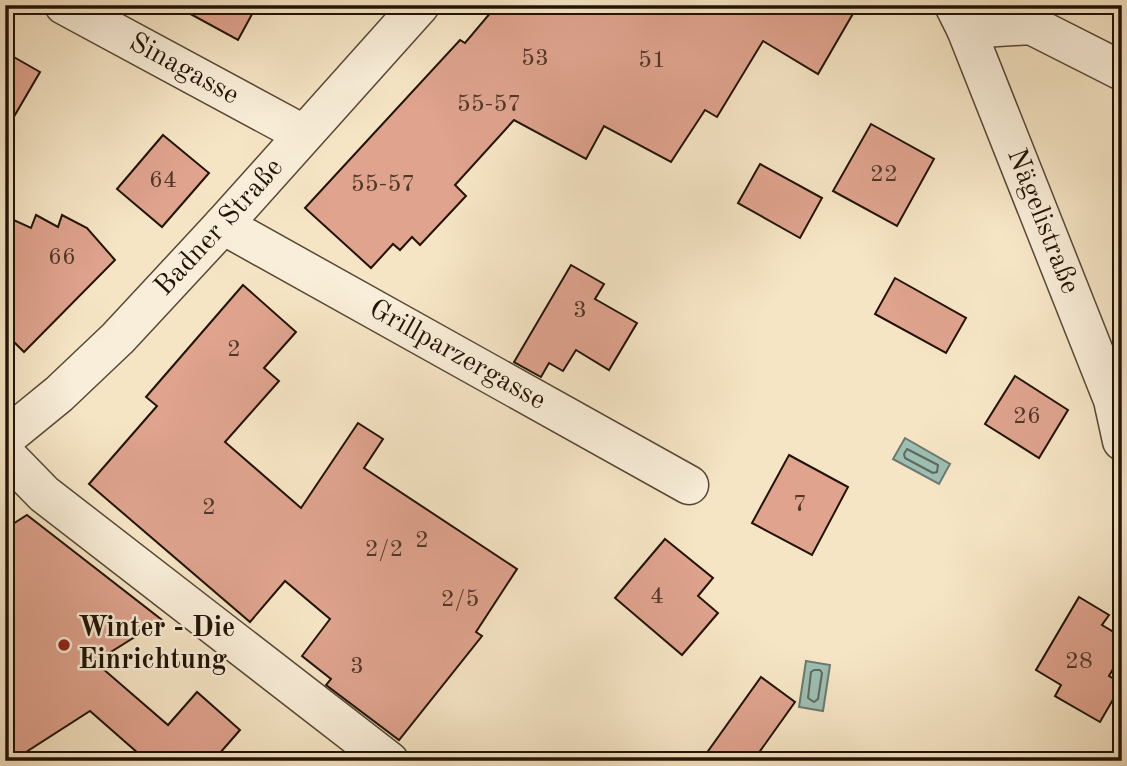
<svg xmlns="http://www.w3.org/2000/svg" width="1127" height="766" font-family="'Old Standard TT',serif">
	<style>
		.water { fill: #9dbfb3; stroke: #6b7a6d; stroke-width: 2 }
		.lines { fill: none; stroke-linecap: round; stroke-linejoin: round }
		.shore { stroke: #5f695c; stroke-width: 2 }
		.building { fill: #dfa38e; stroke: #211305; stroke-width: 2 }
		.minor-casing { stroke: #564835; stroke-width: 41 }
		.minor { stroke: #f9eed9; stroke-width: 38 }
		.poi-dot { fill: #8f2418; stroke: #f9eed9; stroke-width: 2.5 }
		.labels { text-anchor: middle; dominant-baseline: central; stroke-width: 5; stroke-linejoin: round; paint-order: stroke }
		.number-label { font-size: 24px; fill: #503727 }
		.street-label { font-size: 28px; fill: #211305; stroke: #f9eed9 }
		.poi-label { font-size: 28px; font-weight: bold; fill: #211305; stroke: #f9eed9; text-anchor: start }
	</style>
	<rect width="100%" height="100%" fill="#f6e5c5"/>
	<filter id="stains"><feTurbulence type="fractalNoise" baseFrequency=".00286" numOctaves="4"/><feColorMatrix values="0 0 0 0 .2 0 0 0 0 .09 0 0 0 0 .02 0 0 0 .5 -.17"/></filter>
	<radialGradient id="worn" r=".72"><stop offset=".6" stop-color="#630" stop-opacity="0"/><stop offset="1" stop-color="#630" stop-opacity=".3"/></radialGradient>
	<g class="water">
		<path d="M 905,438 L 950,464 L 939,484 L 893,459 Z"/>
		<path d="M 806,661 L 830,665 L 823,711 L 799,707 Z"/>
	</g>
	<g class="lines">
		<g class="shore">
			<path d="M 907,449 L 938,465 L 937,472 L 933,473 L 905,458 L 904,454 Z"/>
			<path d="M 814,670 L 820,670 L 822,673 L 818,699 L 814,702 L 808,698 L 811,672 Z"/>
		</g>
	</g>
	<g class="building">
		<path d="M 174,5 L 257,5 L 238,40 Z"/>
		<path d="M 497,5 L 858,5 L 818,74 L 763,41 L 717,117 L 705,110 L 671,162 L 604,126 L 586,159 L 514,120 L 455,185 L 466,196 L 420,245 L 412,237 L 400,250 L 393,244 L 371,268 L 305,208 L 460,40 L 465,43 Z"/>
		<path d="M 5,52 L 40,72 L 5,132 Z"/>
		<path d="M 871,124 L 934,159 L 897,226 L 833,191 Z"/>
		<path d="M 163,135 L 209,173 L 162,227 L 117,189 Z"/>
		<path d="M 760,164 L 822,198 L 800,238 L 738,203 Z"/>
		<path d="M 36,215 L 58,227 L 62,215 L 87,228 L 115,260 L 24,352 L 5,333 L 5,216 L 31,228 Z"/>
		<path d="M 571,265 L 604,284 L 595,299 L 637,323 L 609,370 L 576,350 L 563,371 L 549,363 L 541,377 L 514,362 Z"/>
		<path d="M 895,278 L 966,318 L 946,353 L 875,314 Z"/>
		<path d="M 243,285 L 296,332 L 264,368 L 279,381 L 225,442 L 301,508 L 358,423 L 383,439 L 364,468 L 517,569 L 476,632 L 482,636 L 399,740 L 326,685 L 331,679 L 302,656 L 330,619 L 285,581 L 250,622 L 89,484 L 157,406 L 146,397 Z"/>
		<path d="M 1015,376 L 1068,410 L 1039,458 L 985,424 Z"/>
		<path d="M 789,455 L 848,487 L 812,555 L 752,523 Z"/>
		<path d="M 27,515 L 162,620 L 95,662 L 168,725 L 197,692 L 240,730 L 213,761 L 147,761 L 90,711 L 12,761 L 5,761 L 5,529 Z"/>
		<path d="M 665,539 L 713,578 L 698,596 L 718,613 L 682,655 L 615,598 Z"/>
		<path d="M 1079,597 L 1109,615 L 1102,625 L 1122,637 L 1122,654 L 1109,676 L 1122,684 L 1100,722 L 1055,696 L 1061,685 L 1036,670 Z"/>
		<path d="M 761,677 L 795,702 L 753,761 L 701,761 Z"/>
	</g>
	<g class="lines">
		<defs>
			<g id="minor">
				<path id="s1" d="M 64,5 L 303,134"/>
				<path id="s2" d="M 954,5 L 966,29 L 1113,400 L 1122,441"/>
				<path d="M 966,29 L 1031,25 L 1122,71"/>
				<path id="s3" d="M 223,225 L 689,485"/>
				<path id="s4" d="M 5,438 L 59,394 L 118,338 L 223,225 L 420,5"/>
				<path d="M 5,454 L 44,494 L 389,761"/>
			</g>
		</defs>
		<use href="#minor" class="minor-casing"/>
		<use href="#minor" class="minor"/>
	</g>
	<circle class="poi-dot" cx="64" cy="645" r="7"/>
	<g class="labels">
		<g class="number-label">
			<text x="535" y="59">53</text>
			<text x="652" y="61">51</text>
			<text x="489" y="105">55-57</text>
			<text x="884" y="175">22</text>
			<text x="163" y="181">64</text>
			<text x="383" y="185">55-57</text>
			<text x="62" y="258">66</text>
			<text x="580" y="311">3</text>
			<text x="234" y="350">2</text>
			<text x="1027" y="417">26</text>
			<text x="800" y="505">7</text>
			<text x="209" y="508">2</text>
			<text x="422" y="541">2</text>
			<text x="384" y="550">2/2</text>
			<text x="657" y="597">4</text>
			<text x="460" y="600">2/5</text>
			<text x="1079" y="662">28</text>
			<text x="357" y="667">3</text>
		</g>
		<g class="street-label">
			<text stroke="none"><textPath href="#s1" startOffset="136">Sinagasse</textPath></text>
			<text stroke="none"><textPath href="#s2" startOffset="234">Nägelistraße</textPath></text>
			<text stroke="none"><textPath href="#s4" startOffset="301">Badner Straße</textPath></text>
			<text stroke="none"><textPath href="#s3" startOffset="268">Grillparzergasse</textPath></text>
		</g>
		<g class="poi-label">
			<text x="78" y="629">Winter - Die<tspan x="78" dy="32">Einrichtung</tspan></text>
		</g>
	</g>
	<rect width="1127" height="766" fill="none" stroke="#f6e5c5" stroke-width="28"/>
	<rect x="7" y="7" width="1113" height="752" fill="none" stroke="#211305" stroke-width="3.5"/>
	<rect x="14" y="14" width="1099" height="738" fill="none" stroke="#211305" stroke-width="2"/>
	<rect width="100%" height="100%" filter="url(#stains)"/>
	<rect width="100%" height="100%" fill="url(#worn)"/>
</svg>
